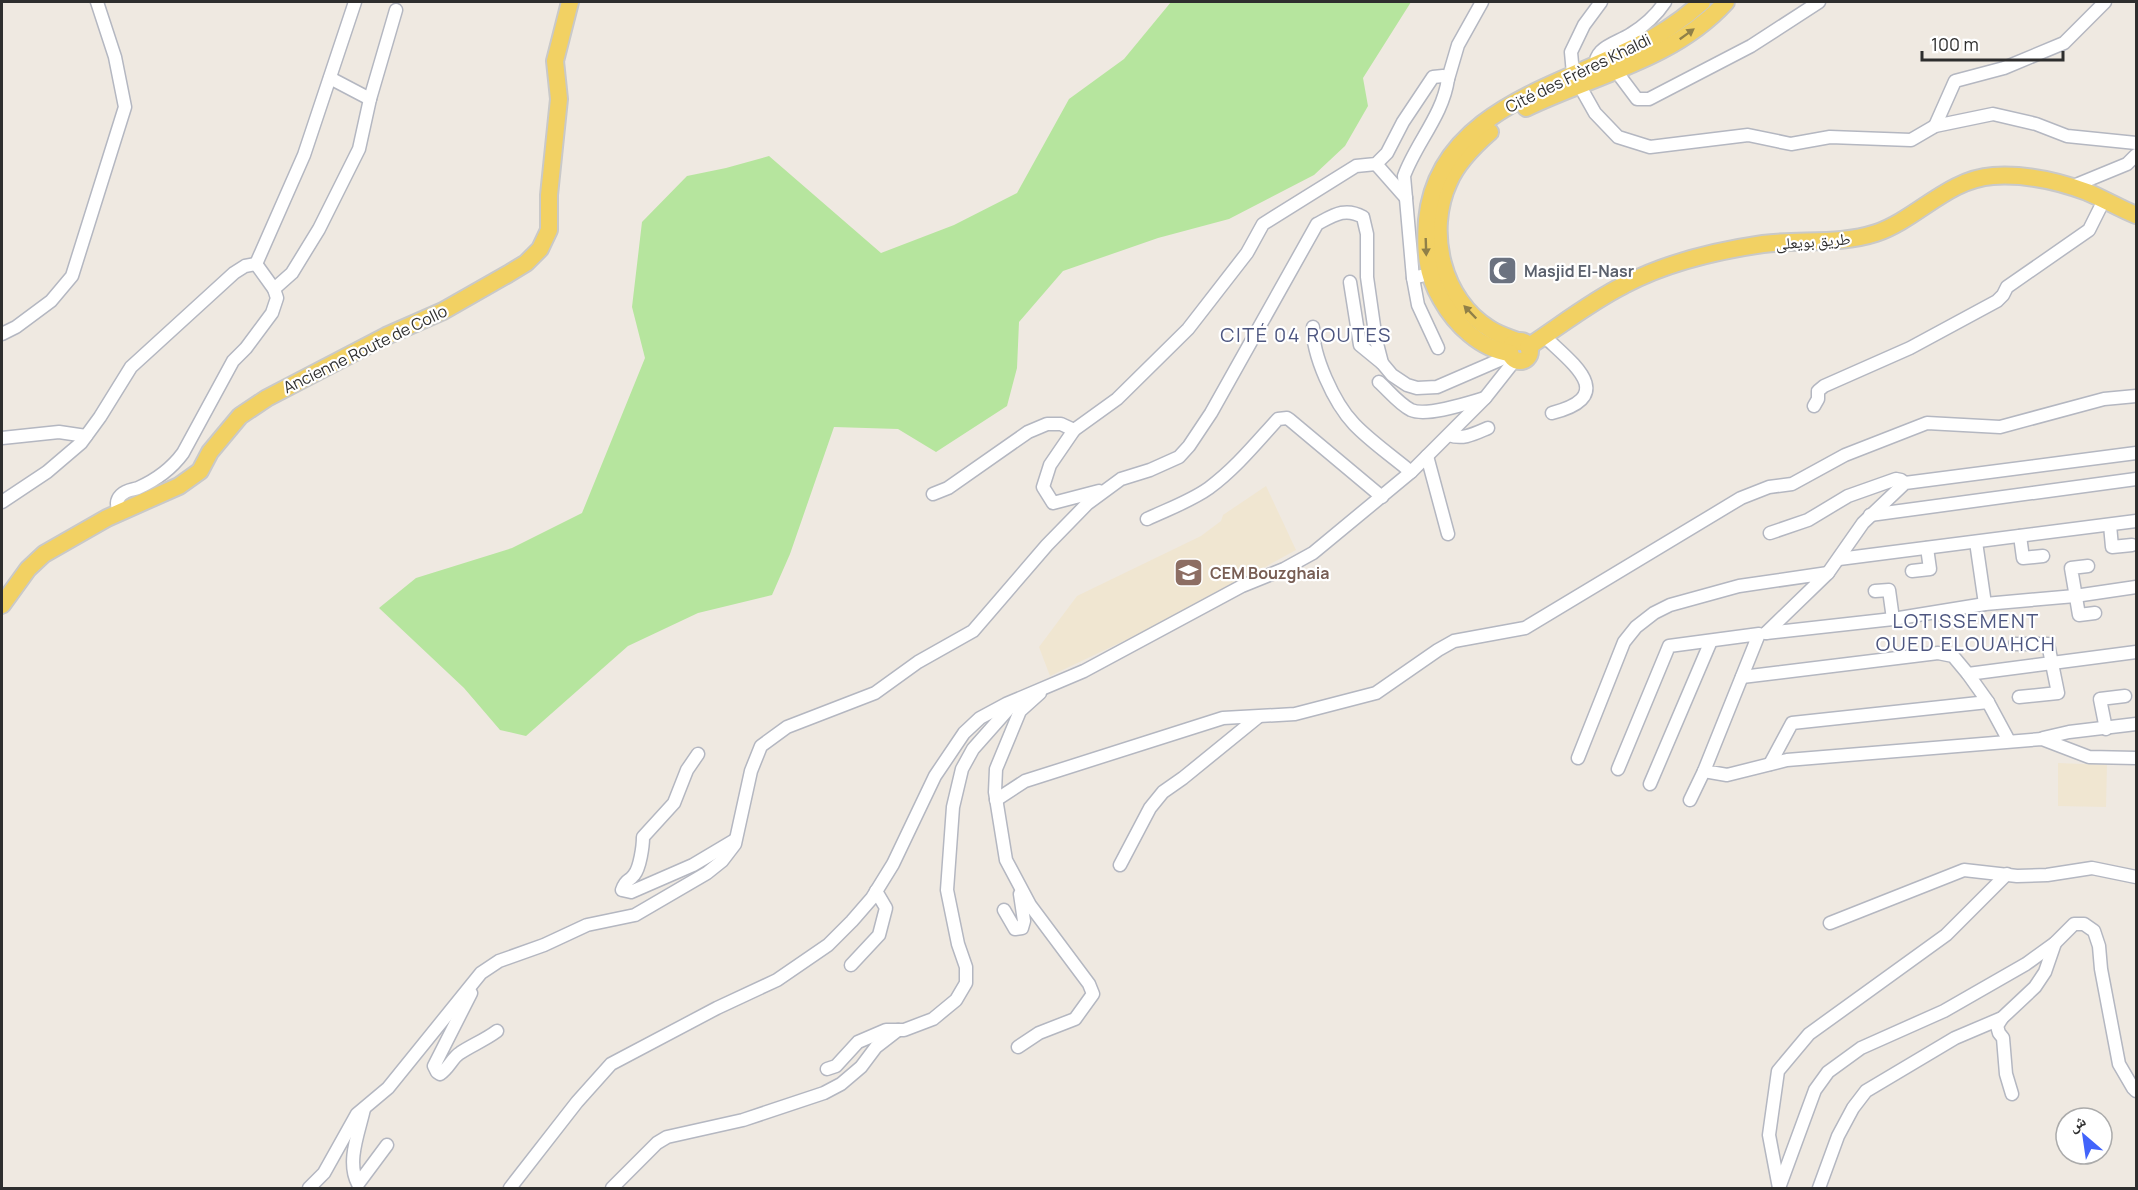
<svg xmlns="http://www.w3.org/2000/svg" width="2138" height="1190" font-family="Manrope,'Noto Naskh Arabic',sans-serif">
	<style>
		.education { fill: #f0e6d1 }
		.green { fill: #b6e59e }
		.lines { fill: none; stroke-linecap: round; stroke-linejoin: round }
		.minor-casing { stroke: #b4b7c1; stroke-width: 15 }
		.major-casing { stroke: #c9c9c9; stroke-width: 20 }
		.minor { stroke: #fff; stroke-width: 12 }
		.major { stroke: #f2d163; stroke-width: 16 }
		.oneway { fill: #908048 }
		.labels { text-anchor: middle; dominant-baseline: central; stroke-width: 4.5; stroke-linejoin: round; paint-order: stroke }
		.street-label { font-size: 16px; fill: #2e2e2e; stroke: #fff }
		.worship-label { font-size: 16px; font-weight: bold; fill: #5b616d; stroke: #fff; text-anchor: start }
		.education-label { font-size: 16px; font-weight: bold; fill: #785e54; stroke: #fff; text-anchor: start }
		.quarter-label { font-size: 20px; letter-spacing: 1.5px; fill: #4d5680; stroke: #fff }
	</style>
	<rect width="100%" height="100%" fill="#efe9e1"/>
	<g class="education">
		<path d="M 1266,486 L 1296,550 L 1170,619 L 1050,676 L 1039,647 L 1077,596 L 1201,536 L 1221,521 L 1223,515 Z"/>
		<path d="M 2058,763 L 2107,765 L 2106,807 L 2058,806 Z"/>
	</g>
	<path class="green" d="M 1171,2 L 1411,2 L 1363,78 L 1368,106 L 1345,146 L 1314,175 L 1229,219 L 1158,238 L 1063,271 L 1019,322 L 1017,368 L 1007,406 L 936,452 L 898,429 L 834,427 L 790,554 L 772,595 L 698,613 L 628,646 L 526,736 L 500,730 L 464,688 L 379,608 L 416,578 L 512,548 L 582,513 L 645,358 L 632,307 L 642,222 L 687,176 L 726,168 L 769,156 L 881,253 L 954,225 L 1017,193 L 1069,99 L 1124,59 Z"/>
	<g class="lines">
		<defs>
			<g id="minor">
				<path d="M 1601,2 L 1584,25 L 1571,52 L 1573,74 L 1595,113 L 1618,137 L 1650,147 L 1748,135 L 1791,144 L 1830,137 L 1911,140 L 1935,126 L 1993,114 L 2036,124 L 2067,136 L 2136,143"/>
				<path d="M 1615,64 L 1616,71 L 1637,99 L 1649,99 L 1751,46 L 1819,2"/>
				<path d="M 1596,71 C 1591,47 1616,44 1631,34 C 1644,26 1657,14 1665,2"/>
				<path d="M 330,78 L 370,99"/>
				<path d="M 1448,79 L 1458,45 L 1482,2"/>
				<path d="M 1935,126 L 1955,81 L 2004,68 L 2064,43 L 2105,2"/>
				<path d="M 1376,164 L 1406,198"/>
				<path d="M 2071,187 L 2127,164 L 2136,155"/>
				<path d="M 256,264 L 304,155 L 355,2"/>
				<path d="M 1413,278 L 1418,305 L 1438,348"/>
				<path d="M 1350,282 L 1360,345 L 1382,363"/>
				<path d="M 274,289 L 292,273 L 319,229 L 359,149 L 370,99 L 396,10"/>
				<path d="M 1313,327 C 1312,355 1334,403 1354,424 C 1370,441 1392,456 1411,472"/>
				<path d="M 2,334 L 16,327 L 51,301 L 72,276 L 125,107 L 115,57 L 97,2"/>
				<path d="M 1544,336 C 1572,363 1619,396 1552,413"/>
				<path d="M 1379,382 C 1389,391 1399,404 1411,410 C 1427,417 1468,403 1485,398"/>
				<path d="M 1814,406 L 1818,399 L 1818,391 L 1824,386 L 1910,348 L 1997,301 L 2003,295 L 2007,287 L 2089,230 L 2104,200"/>
				<path d="M 1449,435 C 1463,440 1474,434 1488,428"/>
				<path d="M 2,438 L 59,432 L 86,436"/>
				<path d="M 1427,456 L 1448,534"/>
				<path d="M 1099,491 L 1053,503 L 1043,487 L 1050,465 L 1074,430 L 1117,399 L 1188,329 L 1247,253 L 1263,224 L 1356,166 L 1376,164 L 1387,153 L 1403,122 L 1433,77 L 1443,76 L 1448,79 C 1443,115 1416,143 1404,176 L 1413,278 L 1429,274"/>
				<path d="M 933,494 L 948,488 L 1028,432 L 1047,424 L 1061,424 L 1074,430"/>
				<path d="M 2,502 L 47,472 L 81,443 L 100,417 L 131,367 L 234,273 L 245,266 L 256,264"/>
				<path d="M 119,513 C 117,506 115,501 121,495 C 126,490 132,490 138,488 C 156,480 172,468 183,453 L 233,361 L 246,348 L 272,313 L 277,298 L 274,289 L 256,264"/>
				<path d="M 1870,515 L 2136,479"/>
				<path d="M 1147,519 C 1168,509 1191,501 1209,488 C 1236,468 1256,443 1278,419 L 1287,418 L 1290,420 L 1382,497"/>
				<path d="M 2110,525 L 2112,547 L 2132,545"/>
				<path d="M 1770,533 L 1808,520 L 1848,496 L 1896,479 L 1901,480 L 1905,483"/>
				<path d="M 2020,536 L 2023,558 L 2043,556"/>
				<path d="M 1976,542 L 1985,604"/>
				<path d="M 1839,559 L 2136,521"/>
				<path d="M 2088,566 L 2071,568 L 2079,615 L 2095,613"/>
				<path d="M 1912,571 L 1930,569 L 1927,548"/>
				<path d="M 1828,573 L 1863,523 L 1905,483 L 2136,453"/>
				<path d="M 1875,591 L 1889,590 L 1893,619"/>
				<path d="M 1766,633 L 1893,619 L 1985,604 L 2075,596 L 2136,587"/>
				<path d="M 2015,644 L 2048,644 L 2058,693 L 2019,697"/>
				<path d="M 1968,674 L 1988,702 L 2009,741"/>
				<path d="M 1742,677 L 1938,653 L 1953,656 L 1968,674 L 2136,652"/>
				<path d="M 2106,729 L 2100,699 L 2125,696"/>
				<path d="M 2043,738 L 2069,732 L 2136,724"/>
				<path d="M 698,754 L 687,770 L 674,803 L 643,837 C 643,846 640,868 634,875 C 628,883 626,878 622,890 L 631,892 L 693,865 L 735,840"/>
				<path d="M 1578,758 L 1624,642 L 1636,627 L 1654,613 L 1670,605 L 1739,586 L 1828,573 L 1766,633"/>
				<path d="M 1770,764 L 1792,723 L 1988,702"/>
				<path d="M 1618,769 L 1669,646 L 1759,634 L 1704,771 L 1727,775 L 1787,760 L 2042,739 L 2089,757 L 2136,758"/>
				<path d="M 1650,784 L 1711,641"/>
				<path d="M 996,800 L 1025,781 L 1223,718 L 1295,714 L 1376,693 L 1438,650 L 1454,641 L 1525,628 L 1741,498 L 1769,487 L 1792,484 L 1845,455 L 1927,423 L 2000,427 L 2104,399 L 2136,396"/>
				<path d="M 1690,800 L 1704,771"/>
				<path d="M 1120,865 L 1150,808 L 1163,792 L 1183,778 L 1258,717"/>
				<path d="M 1004,910 L 1015,929 L 1022,928 L 1024,921 L 1020,894"/>
				<path d="M 1830,923 L 1964,870 L 2017,876 L 2047,875 L 2092,868 L 2136,877"/>
				<path d="M 851,965 L 879,935 L 886,908 L 876,891"/>
				<path d="M 471,993 L 434,1066 L 437,1072 L 440,1074 C 449,1068 452,1058 460,1053 C 472,1045 485,1040 497,1031"/>
				<path d="M 2002,1018 L 1997,1026 L 1999,1033 L 2003,1038 L 2006,1074 L 2012,1094"/>
				<path d="M 1018,1047 L 1039,1033 L 1075,1019 L 1093,994 L 1089,984 L 1030,905 L 1006,860 L 995,792 L 996,769 L 1020,711 L 1040,693"/>
				<path d="M 827,1069 L 836,1066 L 858,1042 L 886,1030 L 904,1030 L 933,1019 L 956,1000 L 966,983 L 966,967 L 958,944 L 947,890 L 953,807 L 962,769 L 973,749 L 1012,705"/>
				<path d="M 364,1109 C 359,1132 346,1162 358,1184 L 387,1145"/>
				<path d="M 309,1188 L 324,1173 L 357,1114 L 388,1088 L 481,973 L 499,961 L 544,945 L 587,925 L 635,915 L 707,873 L 722,861 L 735,844 L 751,771 L 761,746 L 787,727 L 875,693 L 918,662 L 973,631 L 1047,545 L 1087,504 L 1121,479 L 1150,470 L 1179,457 L 1189,446 L 1211,413 L 1317,224 C 1334,215 1345,207 1363,217 L 1367,234 L 1367,277 L 1376,340 L 1382,363 L 1392,375 L 1407,385 L 1417,388 L 1437,387 L 1511,355"/>
				<path d="M 510,1188 L 577,1102 L 611,1064 L 717,1008 L 777,980 L 828,945 L 852,921 L 872,898 L 893,864 L 935,776 L 964,733 L 980,718 L 1006,704 L 1084,671 L 1242,586 L 1284,569 L 1313,553 L 1411,472 L 1485,398 L 1515,360"/>
				<path d="M 612,1188 L 657,1143 L 667,1137 L 743,1120 L 824,1093 L 841,1084 L 861,1067 L 876,1047 L 898,1030"/>
				<path d="M 1779,1188 L 1815,1090 L 1828,1072 L 1861,1048 L 1944,1011 L 2026,964 L 2055,943 L 2074,924 L 2084,924 L 2094,931 L 2099,946 L 2101,969 L 2119,1064 L 2133,1088 L 2136,1091"/>
				<path d="M 1779,1188 L 1769,1135 L 1778,1071 L 1809,1034 L 1946,935 L 2007,874"/>
				<path d="M 1819,1188 L 1838,1136 L 1853,1108 L 1866,1091 L 1955,1038 L 2002,1018 L 2035,987 L 2045,972 L 2055,943"/>
			</g>
			<g id="major">
				<path d="M 1526,108 C 1594,75 1673,60 1726,2"/>
				<path d="M 1490,132 C 1474,146 1457,163 1449,182 C 1426,231 1442,300 1490,329 C 1499,335 1510,338 1520,342"/>
				<circle cx="1520" cy="351" r="10"/>
				<path d="M 1528,347 C 1560,326 1590,302 1624,285 C 1667,262 1715,251 1763,244 C 1801,239 1839,245 1876,233 C 1917,219 1948,179 1993,176 C 2024,174 2058,181 2087,192 C 2104,199 2119,208 2136,215"/>
				<path d="M 1510,353 C 1480,349 1455,324 1441,299 C 1426,274 1425,249 1427,220 C 1437,113 1555,87 1635,47 C 1660,35 1682,20 1702,2"/>
				<path d="M 2,605 L 28,569 L 44,554 L 107,518 L 179,486 L 200,471 L 210,452 L 240,416 L 267,398 L 386,336 L 443,311 L 508,274 L 526,263 L 540,249 L 549,230 L 549,195 L 559,99 L 555,61 L 570,2"/>
			</g>
		</defs>
		<use href="#minor" class="minor-casing"/>
		<use href="#major" class="major-casing"/>
		<use href="#minor" class="minor"/>
		<use href="#major" class="major"/>
	</g>
	<defs><path id="oneway-solid" d="M-6-.8H1V-3.2L6.5 0L1 3.2V.8H-6Z" transform="scale(1.5)"/></defs>
	<g class="oneway">
		<use href="#oneway-solid" transform="translate(1687 34) rotate(-36)"/>
		<use href="#oneway-solid" transform="translate(1426 247) rotate(88)"/>
		<use href="#oneway-solid" transform="translate(1470 312) rotate(-134)"/>
	</g>
	<defs>
		<symbol id="mosque-square" viewBox="-11 -11 22 22"><rect x="-9" y="-9" width="18" height="18" rx="4" fill="#6b7280" stroke="#fff"/><path d="M3.5-4.9A6 6 0 1 0 3.5 4.9A5 5 0 1 1 3.5-4.9Z" fill="#fff"/></symbol>
		<symbol id="school-square" viewBox="-11 -11 22 22"><rect x="-9" y="-9" width="18" height="18" rx="4" fill="#8d6e63" stroke="#fff"/><path d="M0-5L7-2L0 1L-7-2ZM-4 1L0 2.5L4 1V4Q0 6-4 4Z" fill="#fff"/></symbol>
	</defs>
	<g fill-rule="evenodd">
		<use href="#mosque-square" x="1486" y="254" width="33" height="33"/>
		<use href="#school-square" x="1172" y="556" width="33" height="33"/>
	</g>
	<g class="labels">
		<g class="street-label">
			<text transform="translate(1578 73) rotate(-26)">Cité des Frères Khaldi</text>
			<text transform="translate(1813 241) rotate(-4)">طريق بويعلى</text>
			<text transform="translate(365 349) rotate(-26)">Ancienne Route de Collo</text>
		</g>
		<g class="worship-label">
			<text x="1524" y="271">Masjid El-Nasr</text>
		</g>
		<g class="education-label">
			<text x="1210" y="573">CEM Bouzghaia</text>
		</g>
		<g class="quarter-label">
			<text x="1306" y="334">CITÉ 04 ROUTES</text>
			<text x="1966" y="620">LOTISSEMENT<tspan x="1966" dy="23">OUED ELOUAHCH</tspan></text>
		</g>
	</g>
	<rect width="2138" height="1190" fill="none" stroke="#2e2e2e" stroke-width="6"/>
	<g transform="translate(2084 1136) rotate(331)"><circle r="28" fill="#ffffff" stroke="#ababab" stroke-width="1.5"/>
	<path d="M0-4.5L10 22L0 15L-10 22Z" fill="#4264fb"/>
	<text y="-9" font-size="16" font-weight="bold" text-anchor="middle" fill="#2e2e2e">ش</text>
	</g>
	<path d="M1922 51v9h141v-9" fill="none" stroke="#2e2e2e" stroke-width="3"/>
	<text x="1931" y="51" font-size="18" fill="#2e2e2e" stroke="#ffffff" stroke-width="4.5" paint-order="stroke">100 m</text>
</svg>
